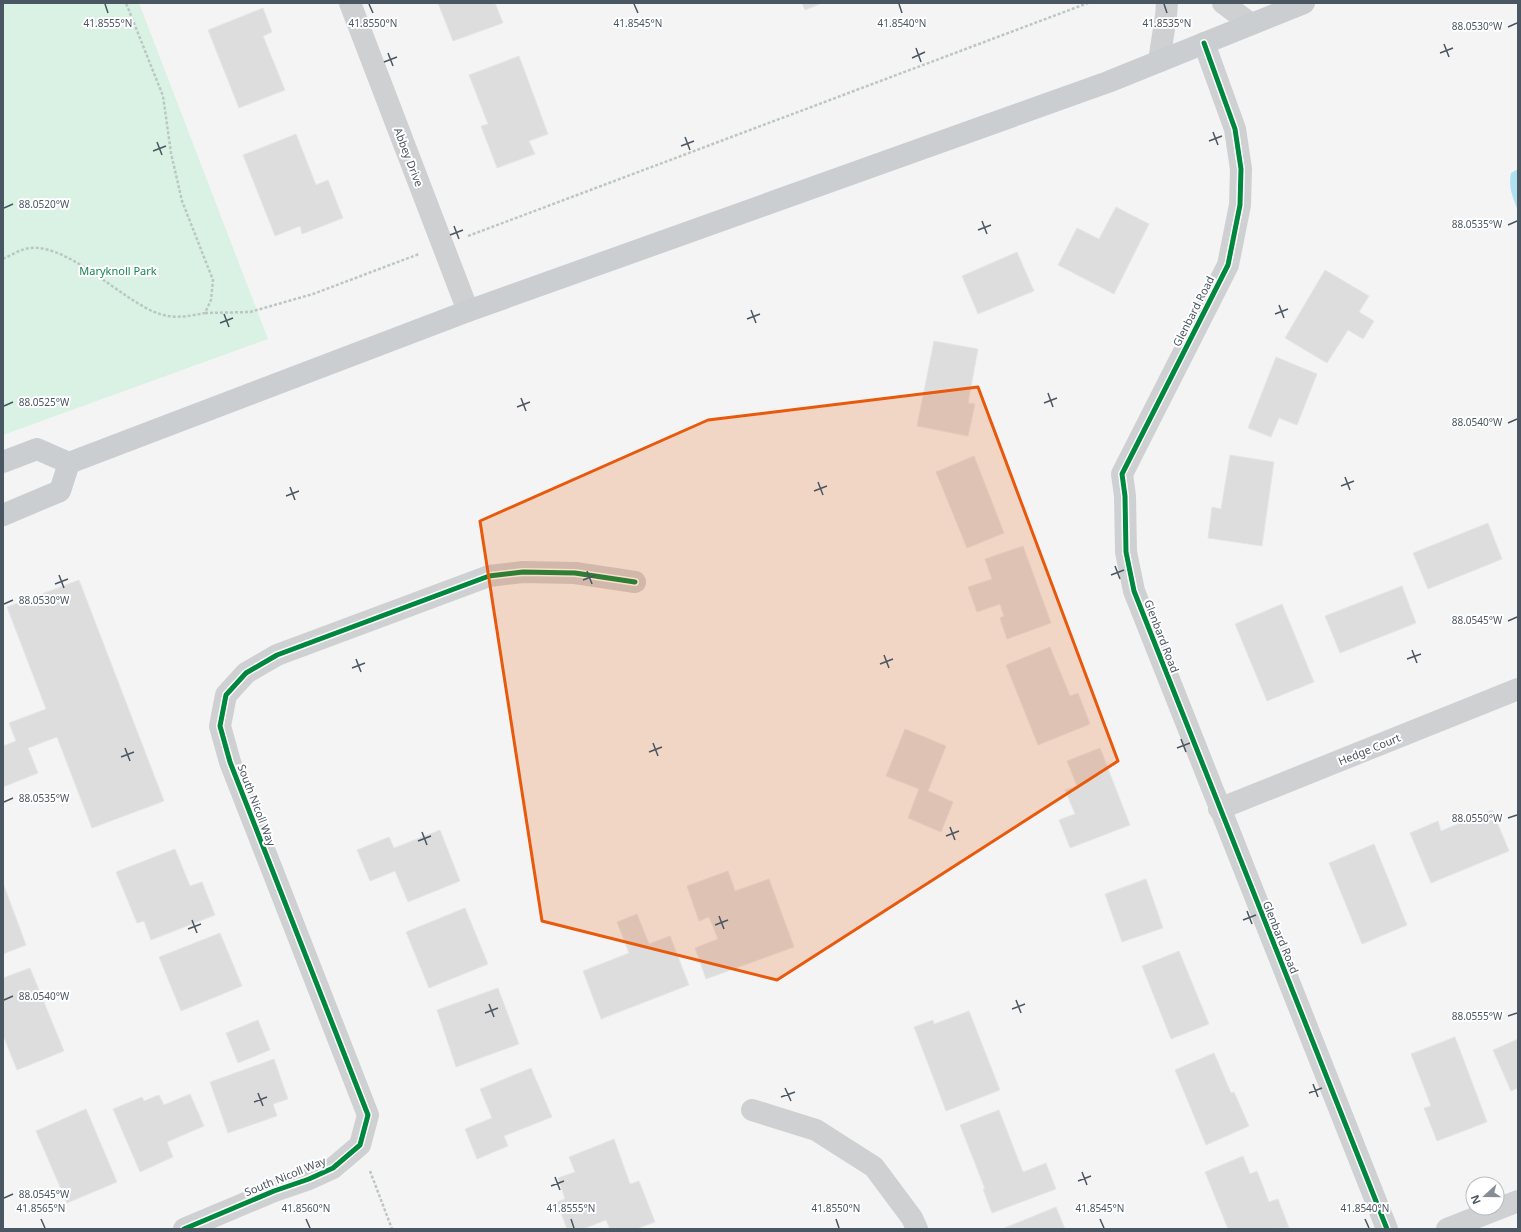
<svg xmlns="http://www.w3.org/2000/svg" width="1521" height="1232" font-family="'Noto Sans',sans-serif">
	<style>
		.green { fill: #d9f2e3 }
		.water { fill: #aee2f0 }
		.building { fill: #ddddde; stroke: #e5e6e7 }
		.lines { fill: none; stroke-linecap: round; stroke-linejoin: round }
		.path { stroke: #bcc7c4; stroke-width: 2.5; stroke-dasharray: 3 2; stroke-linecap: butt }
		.minor { stroke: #ced0d2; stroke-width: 22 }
		.major { stroke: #caced1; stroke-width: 22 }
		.cycleway-casing { stroke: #fff; stroke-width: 8 }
		.cycleway { stroke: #00873e; stroke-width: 5 }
		.marked { fill: #e8590c; fill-opacity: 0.2; stroke: #e8590c; stroke-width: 3; stroke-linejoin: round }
		.ticks { fill: none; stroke: #4a5661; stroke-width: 1.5 }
		.labels { text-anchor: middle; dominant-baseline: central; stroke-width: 4; stroke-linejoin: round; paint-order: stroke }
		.street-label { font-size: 11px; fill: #4a5661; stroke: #fff }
		.park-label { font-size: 11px; fill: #17864f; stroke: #fff }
		.ticks-label { font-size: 10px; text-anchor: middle; fill: #4a5661; stroke: #fff; stroke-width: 4; stroke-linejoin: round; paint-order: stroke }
	</style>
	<rect width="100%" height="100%" fill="#f4f4f4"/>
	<path class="green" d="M 3,3 L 139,3 L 268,339 L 3,435 Z"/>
	<path class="water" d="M 1518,169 L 1518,211 C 1513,198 1508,187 1511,173 Z"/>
	<g class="building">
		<path d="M 438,3 L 495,3 L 503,23 L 453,41 Z"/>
		<path d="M 802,3 L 822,3 L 805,10 Z"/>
		<path d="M 263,8 L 272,32 L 263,36 L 285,90 L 239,108 L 208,30 Z"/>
		<path d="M 519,56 L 548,134 L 529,141 L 535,154 L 497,168 L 481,126 L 488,124 L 469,75 Z"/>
		<path d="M 296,134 L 316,185 L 328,180 L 343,218 L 302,234 L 300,226 L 275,236 L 243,155 Z"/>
		<path d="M 1116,207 L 1149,224 L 1114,294 L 1058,265 L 1077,228 L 1099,239 Z"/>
		<path d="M 1017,252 L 1034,291 L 978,314 L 962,276 Z"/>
		<path d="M 1325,270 L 1369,296 L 1359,312 L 1374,321 L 1363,339 L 1348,330 L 1327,363 L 1285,338 Z"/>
		<path d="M 934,341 L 978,349 L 968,403 L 975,404 L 968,436 L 917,426 Z"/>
		<path d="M 1276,357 L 1317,374 L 1297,425 L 1279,418 L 1271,437 L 1248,428 Z"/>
		<path d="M 1230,455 L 1274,462 L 1262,546 L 1208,538 L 1212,507 L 1221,509 Z"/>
		<path d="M 974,456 L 1004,533 L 967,548 L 936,472 Z"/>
		<path d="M 1488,523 L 1502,559 L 1428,589 L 1413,553 Z"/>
		<path d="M 1023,546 L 1051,623 L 1007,639 L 1000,618 L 1004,616 L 1000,604 L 977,612 L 968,587 L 992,579 L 985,559 Z"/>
		<path d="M 79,580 L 164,801 L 92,828 L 57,737 L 28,748 L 38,773 L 3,787 L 3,746 L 16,741 L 9,723 L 46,709 L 7,607 Z"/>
		<path d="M 1402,586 L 1416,623 L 1340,653 L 1325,616 Z"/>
		<path d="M 1282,604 L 1314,682 L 1267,701 L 1235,624 Z"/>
		<path d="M 1050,647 L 1070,696 L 1078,693 L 1090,724 L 1038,745 L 1006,665 Z"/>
		<path d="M 905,729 L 946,746 L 928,791 L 953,802 L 941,832 L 908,818 L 919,789 L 886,776 Z"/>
		<path d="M 1100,748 L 1130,825 L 1070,848 L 1059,820 L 1075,814 L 1065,790 L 1077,786 L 1067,761 Z"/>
		<path d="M 1492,810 L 1509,851 L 1431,883 L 1410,833 L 1438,821 L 1441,831 Z"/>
		<path d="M 440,830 L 460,881 L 408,902 L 395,871 L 370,881 L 357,850 L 389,837 L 394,848 Z"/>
		<path d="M 1374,844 L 1407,925 L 1362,944 L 1329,863 Z"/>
		<path d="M 175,849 L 190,886 L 202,882 L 215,915 L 151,940 L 144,921 L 137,923 L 116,872 Z"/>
		<path d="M 728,871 L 735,891 L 769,879 L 794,947 L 706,979 L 695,948 L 718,939 L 709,917 L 699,921 L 687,886 Z"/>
		<path d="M 1146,879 L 1163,928 L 1122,942 L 1105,894 Z"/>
		<path d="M 3,883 L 26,945 L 3,954 Z"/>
		<path d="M 465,908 L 488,964 L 429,988 L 406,932 Z"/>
		<path d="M 637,914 L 649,944 L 670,936 L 689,985 L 601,1019 L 583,971 L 629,953 L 617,922 Z"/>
		<path d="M 220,933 L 242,986 L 181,1011 L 159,957 Z"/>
		<path d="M 1179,951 L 1209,1024 L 1171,1039 L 1142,966 Z"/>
		<path d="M 30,968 L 64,1051 L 17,1070 L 3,1035 L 3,978 Z"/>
		<path d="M 498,988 L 519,1044 L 456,1067 L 437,1010 Z"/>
		<path d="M 969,1011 L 1000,1090 L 946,1111 L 914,1027 L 933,1020 L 934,1024 Z"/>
		<path d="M 258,1020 L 270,1050 L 238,1063 L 226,1033 Z"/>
		<path d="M 1455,1037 L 1487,1122 L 1437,1141 L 1424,1108 L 1431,1106 L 1411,1054 Z"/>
		<path d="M 1518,1039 L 1518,1088 L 1511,1091 L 1493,1050 Z"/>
		<path d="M 1214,1053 L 1231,1093 L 1234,1092 L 1249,1126 L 1206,1145 L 1175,1070 Z"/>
		<path d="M 274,1059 L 288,1099 L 273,1104 L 277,1116 L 228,1133 L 210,1082 Z"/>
		<path d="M 531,1068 L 552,1117 L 504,1136 L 508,1146 L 477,1159 L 465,1129 L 492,1118 L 480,1089 Z"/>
		<path d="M 190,1094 L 204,1126 L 167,1142 L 173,1157 L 140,1172 L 113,1109 L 142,1097 L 144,1101 L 159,1095 L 164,1105 Z"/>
		<path d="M 86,1109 L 117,1182 L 67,1203 L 36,1131 Z"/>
		<path d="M 999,1110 L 1023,1172 L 1046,1163 L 1056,1189 L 992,1213 L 983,1189 L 985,1189 L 960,1125 Z"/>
		<path d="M 614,1139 L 630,1184 L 639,1181 L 655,1222 L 636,1229 L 610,1229 L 606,1220 L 583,1229 L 567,1229 L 557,1202 L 565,1199 L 558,1178 L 575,1172 L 569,1157 Z"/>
		<path d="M 1243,1156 L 1250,1174 L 1257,1171 L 1269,1202 L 1278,1199 L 1289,1228 L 1228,1229 L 1205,1172 Z"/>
		<path d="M 1056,1207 L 1065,1229 L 1002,1229 Z"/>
	</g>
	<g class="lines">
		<g class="path">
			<path d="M 468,236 L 1088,3"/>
			<path d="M 3,259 C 9,256 16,252 22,250 C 62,235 123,303 160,314 C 175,319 190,316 205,313 L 211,300 L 213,280 L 182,201 L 171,153 L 163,96 L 126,3"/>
			<path d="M 205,313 L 250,312 L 313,294 L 419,254"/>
			<path d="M 370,1171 L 392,1229"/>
		</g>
		<g class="minor">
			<path d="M 350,3 L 468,311"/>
			<path d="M 1223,3 L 1251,24"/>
			<path d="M 1204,43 L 1235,129 L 1241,169 L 1240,205 L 1228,265 L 1122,474 L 1125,496 L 1126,552 L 1134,591 L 1387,1229"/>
			<path d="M 1159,61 L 1166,16 L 1167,3"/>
			<path d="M 1219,809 L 1518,689"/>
			<path d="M 752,1110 L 816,1130 L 874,1167 L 912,1218 L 917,1229"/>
			<path d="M 184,1229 L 274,1191 L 309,1179 L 333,1168 L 360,1145 L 368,1115 L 230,762 L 220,726 L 226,695 L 246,673 L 277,655 L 489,576 L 523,572 L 575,573 L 635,582"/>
			<path d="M 1447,1229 L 1518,1201"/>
		</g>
		<g class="major">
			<path d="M 3,462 L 37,449 L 69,463 L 468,311 L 1108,82 L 1304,3"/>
			<path d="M 3,515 L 60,491 L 69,463"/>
		</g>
		<defs>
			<g id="cycleway">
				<path d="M 1204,43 L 1235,129 L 1241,169 L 1240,205 L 1228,265 L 1122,474 L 1125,496 L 1126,552 L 1134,591 L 1387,1229"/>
				<path d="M 184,1229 L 274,1191 L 309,1179 L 333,1168 L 360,1145 L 368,1115 L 230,762 L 220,726 L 226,695 L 246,673 L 277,655 L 489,576 L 523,572 L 575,573 L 635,582"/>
			</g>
		</defs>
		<use href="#cycleway" class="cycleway-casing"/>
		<use href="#cycleway" class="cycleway"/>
	</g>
	<path class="marked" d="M 978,387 L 1118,761 L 777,980 L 542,921 L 480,521 L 708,420 Z"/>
	<path class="ticks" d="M 105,4 L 108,13M 369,4 L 373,13M 634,4 L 638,13M 899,4 L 902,13M 1164,4 L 1167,13M 1508,27 L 1517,23M 1444,44 L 1449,57M 916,48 L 921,62M 388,53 L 393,66M 1440,53 L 1453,48M 912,58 L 925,52M 384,62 L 397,57M 1213,132 L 1218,145M 685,137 L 690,150M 1209,141 L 1222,136M 157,142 L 162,155M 681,146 L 694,141M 153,151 L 166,146M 4,208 L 13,204M 982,221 L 987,234M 1508,225 L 1517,221M 454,226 L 459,239M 978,230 L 991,225M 450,235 L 463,230M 1279,305 L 1284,318M 751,310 L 756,323M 224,314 L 229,327M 1275,314 L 1288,309M 747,319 L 760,314M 220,323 L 233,318M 1048,393 L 1053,407M 521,398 L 526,411M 1044,403 L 1057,398M 4,406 L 13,402M 517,407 L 530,402M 1508,423 L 1517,419M 1345,477 L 1350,490M 818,482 L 823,495M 1341,486 L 1354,481M 290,487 L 295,500M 814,491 L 827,486M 286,496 L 299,491M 1115,566 L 1120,579M 587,571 L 592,584M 59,575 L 64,588M 1111,575 L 1124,570M 583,580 L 596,575M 55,584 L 68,579M 4,604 L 13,600M 1508,621 L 1517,617M 1412,650 L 1417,663M 884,655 L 889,668M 356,659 L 361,672M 1407,659 L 1421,654M 880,664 L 893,659M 352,668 L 365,663M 1181,739 L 1186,752M 653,743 L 658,756M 125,748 L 130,761M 1177,748 L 1190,743M 649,752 L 662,747M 121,757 L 134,752M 4,802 L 13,798M 1508,818 L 1517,815M 950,827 L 955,840M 422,832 L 427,845M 946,836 L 959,831M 418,841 L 431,836M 1247,911 L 1252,924M 719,916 L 724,929M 192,920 L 197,933M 1243,920 L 1256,915M 715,925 L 728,920M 188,929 L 201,924M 4,1000 L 13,996M 1016,1000 L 1021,1013M 489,1004 L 494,1017M 1012,1009 L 1025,1004M 485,1013 L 498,1008M 1508,1016 L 1517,1013M 1313,1084 L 1318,1097M 785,1088 L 791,1101M 258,1093 L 263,1106M 1309,1093 L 1322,1088M 781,1097 L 795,1092M 254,1102 L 267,1097M 1082,1172 L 1087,1185M 555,1177 L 560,1190M 1078,1181 L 1091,1176M 551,1186 L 564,1181M 4,1198 L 13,1194M 41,1219 L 45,1228M 306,1219 L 310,1228M 571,1219 L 574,1228M 836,1219 L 839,1228M 1100,1219 L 1104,1228M 1365,1219 L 1369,1228"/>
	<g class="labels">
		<g class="street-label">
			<text transform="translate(409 157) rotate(69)">Abbey Drive</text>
			<text transform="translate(1193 311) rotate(-63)">Glenbard Road</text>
			<text transform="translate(1162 636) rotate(69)">Glenbard Road</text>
			<text transform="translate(1369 749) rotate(-22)">Hedge Court</text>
			<text transform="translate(257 805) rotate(69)">South Nicoll Way</text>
			<text transform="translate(1281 937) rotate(68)">Glenbard Road</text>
			<text transform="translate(285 1176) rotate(-22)">South Nicoll Way</text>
		</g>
		<g class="park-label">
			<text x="118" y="270">Maryknoll Park</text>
		</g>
	</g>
	<g class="ticks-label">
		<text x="108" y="27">41.8555°N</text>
		<text x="373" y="27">41.8550°N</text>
		<text x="638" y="27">41.8545°N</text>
		<text x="902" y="27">41.8540°N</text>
		<text x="1167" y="27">41.8535°N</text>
		<text x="1477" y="30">88.0530°W</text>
		<text x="44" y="208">88.0520°W</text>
		<text x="1477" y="228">88.0535°W</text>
		<text x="44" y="406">88.0525°W</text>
		<text x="1477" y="426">88.0540°W</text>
		<text x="44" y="604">88.0530°W</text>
		<text x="1477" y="624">88.0545°W</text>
		<text x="44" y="802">88.0535°W</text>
		<text x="1477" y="822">88.0550°W</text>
		<text x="44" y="1000">88.0540°W</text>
		<text x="1477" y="1020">88.0555°W</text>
		<text x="44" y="1198">88.0545°W</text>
		<text x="41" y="1212">41.8565°N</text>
		<text x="306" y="1212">41.8560°N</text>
		<text x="571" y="1212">41.8555°N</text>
		<text x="836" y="1212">41.8550°N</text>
		<text x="1100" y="1212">41.8545°N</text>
		<text x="1365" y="1212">41.8540°N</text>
	</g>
	<rect width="1521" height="1232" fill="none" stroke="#4a5661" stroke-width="8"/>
	<g transform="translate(1485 1196) rotate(249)"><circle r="19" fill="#ffffff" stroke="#b7bbc0"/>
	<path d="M0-3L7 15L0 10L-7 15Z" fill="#868d94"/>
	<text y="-6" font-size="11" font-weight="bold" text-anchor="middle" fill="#4a5661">N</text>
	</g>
</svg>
